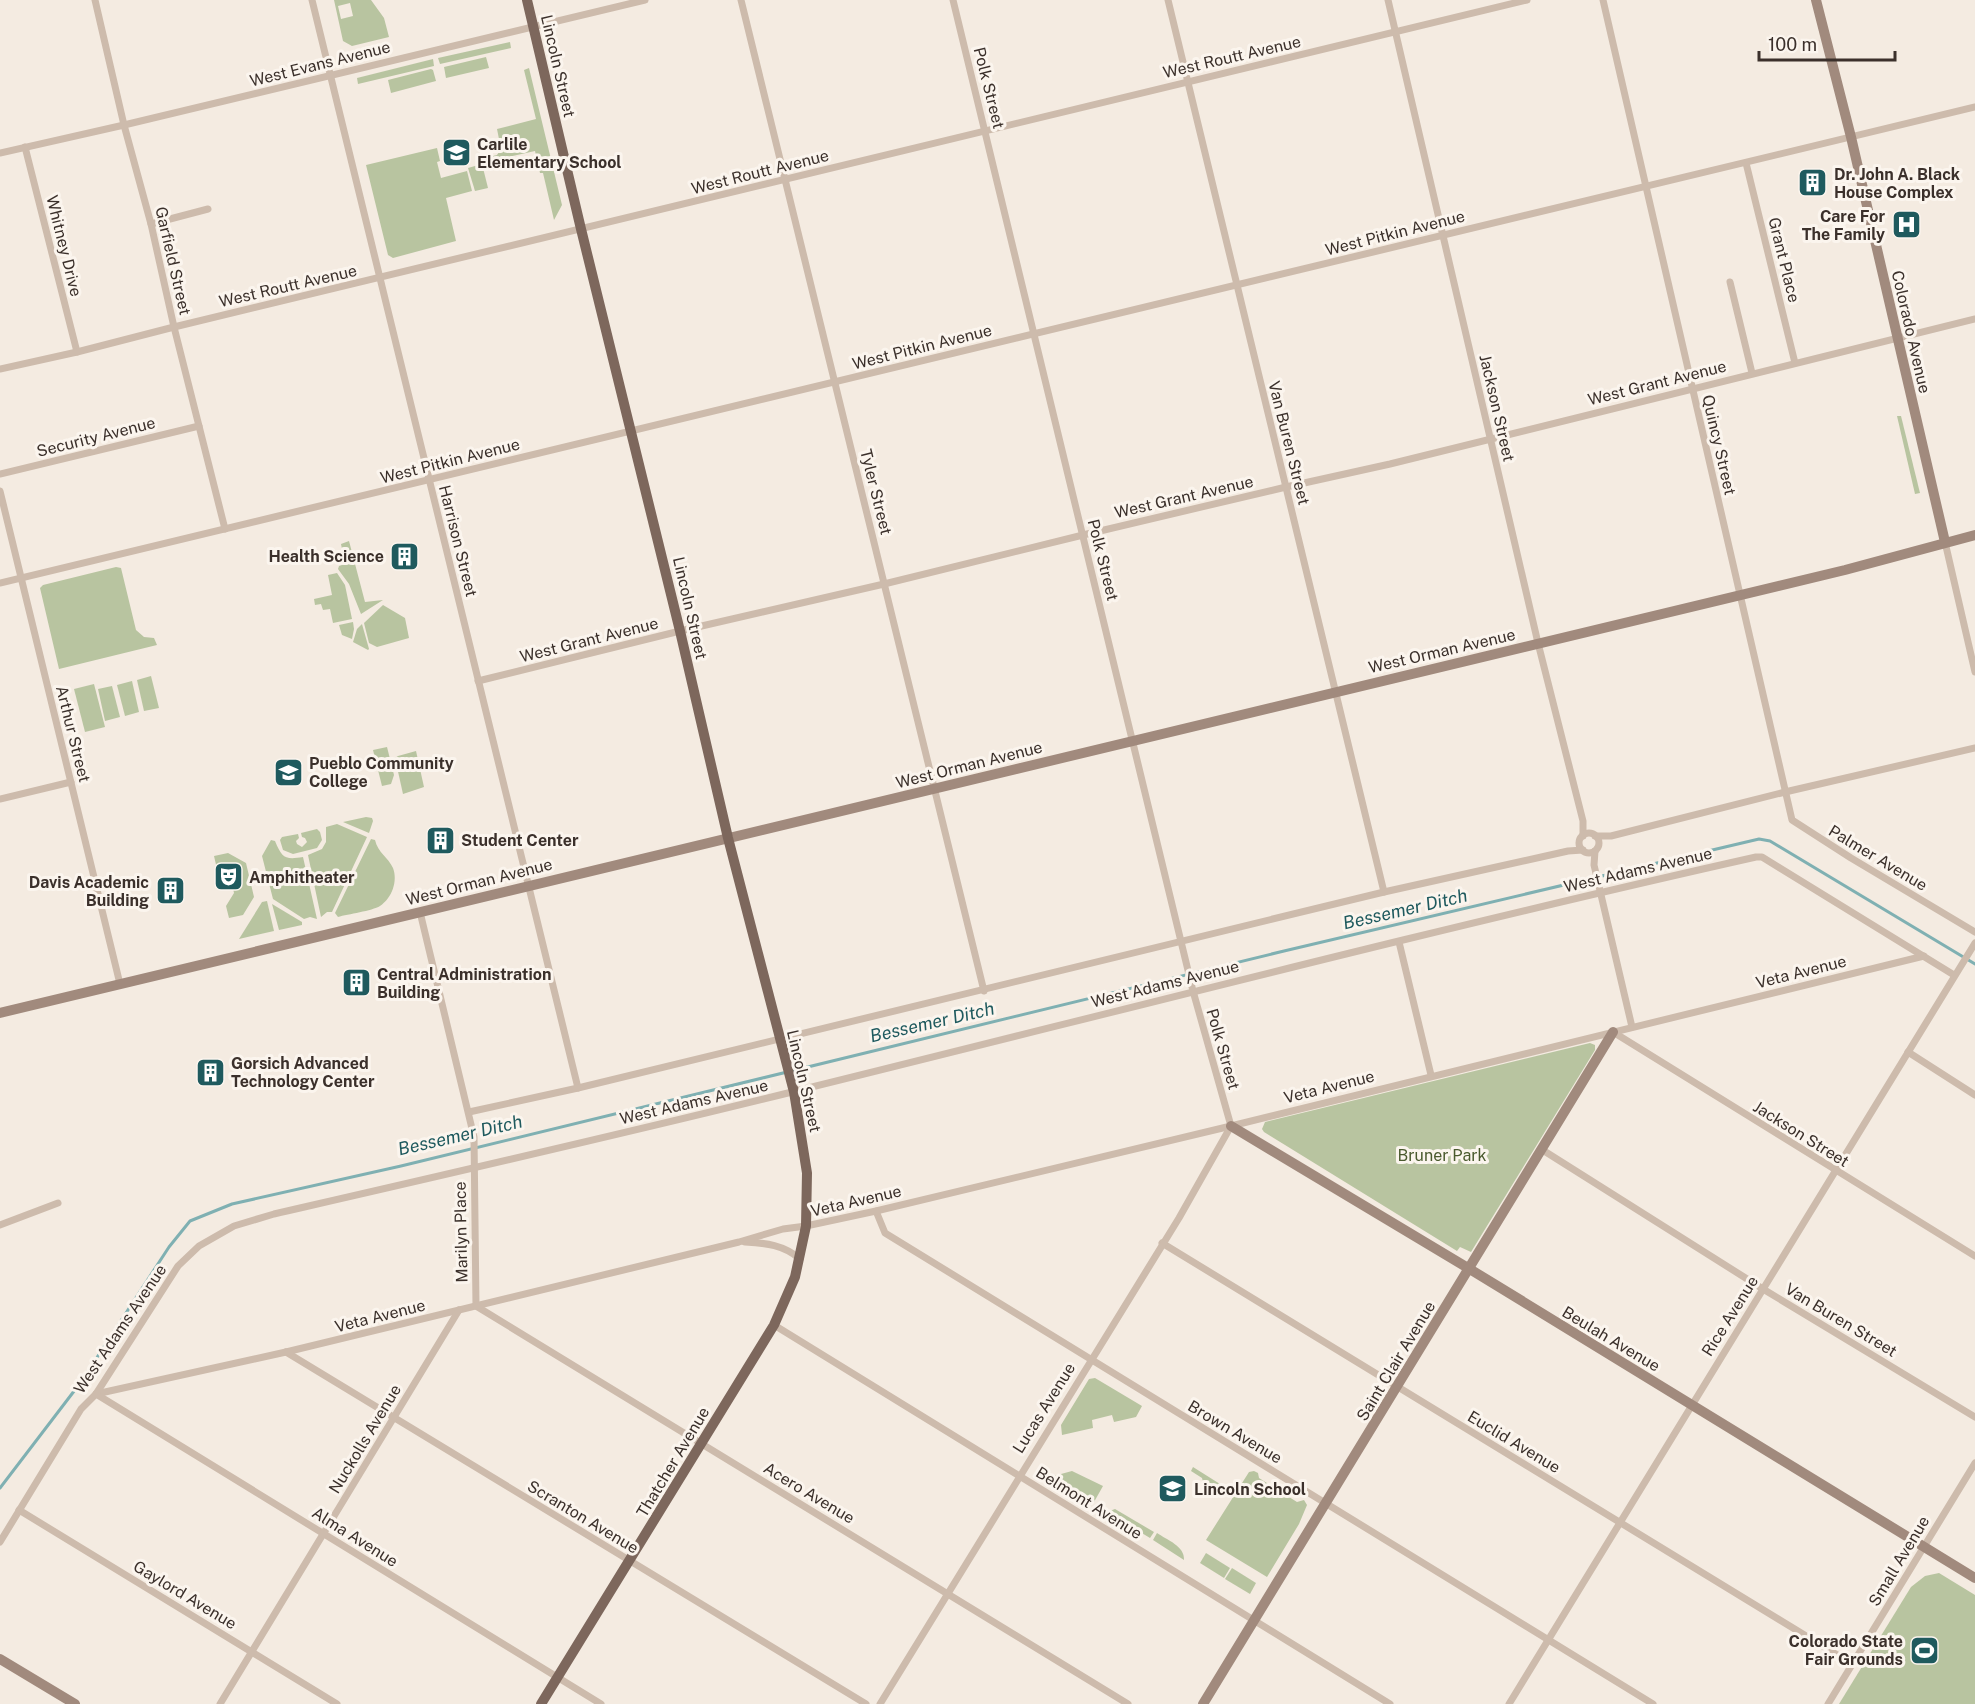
<svg xmlns="http://www.w3.org/2000/svg" width="1975" height="1704" font-family="'Public Sans',sans-serif">
	<style>
		.green { fill: #b8c4a0; fill-rule: evenodd }
		.lines { fill: none; stroke-linecap: round; stroke-linejoin: round }
		.stream { stroke: #7fb0b2; stroke-width: 3 }
		.street { stroke: #cdbbac; stroke-width: 7 }
		.secondary { stroke: #a18a7d; stroke-width: 10 }
		.primary { stroke: #7d675c; stroke-width: 10 }
		.labels { text-anchor: middle; dominant-baseline: central; stroke-width: 6; stroke-linejoin: round; paint-order: stroke }
		.street-label { font-size: 16px; fill: #3b302b; stroke: #fbf5ee }
		.poi-label { font-size: 16px; font-weight: bold; fill: #3b302b; stroke: #fbf5ee; text-anchor: start }
		.park-label { font-size: 16px; fill: #4a5a2e; stroke: #fbf5ee }
		.water-label { font-size: 18px; font-style: italic; fill: #1f5a5e; stroke: #fbf5ee }
	</style>
	<rect width="100%" height="100%" fill="#f4ebe1"/>
	<g class="green">
		<path d="M 334,0 L 371,0 L 384,18 L 389,37 L 352,46 L 343,41 ZM 350,3 L 353,16 L 341,19 L 338,6 Z"/>
		<path d="M 510,42 L 511,48 L 440,64 L 438,58 Z"/>
		<path d="M 486,57 L 489,68 L 446,78 L 444,67 Z"/>
		<path d="M 433,59 L 434,66 L 358,84 L 357,78 Z"/>
		<path d="M 529,68 L 562,205 L 554,220 L 543,173 L 540,173 L 535,151 L 486,162 L 484,158 L 497,155 L 501,149 L 497,129 L 536,119 L 524,70 Z"/>
		<path d="M 431,69 L 433,70 L 436,81 L 391,93 L 388,80 Z"/>
		<path d="M 437,148 L 440,161 L 437,162 L 441,178 L 467,171 L 472,191 L 446,198 L 456,241 L 393,258 L 388,255 L 366,165 Z"/>
		<path d="M 482,164 L 488,188 L 475,191 L 468,168 Z"/>
		<path d="M 1897,416 L 1901,416 L 1920,493 L 1915,494 Z"/>
		<path d="M 349,541 L 365,602 L 383,600 L 361,614 L 349,584 L 338,569 L 339,566 L 345,564 L 341,544 Z"/>
		<path d="M 116,567 L 121,568 L 136,630 L 144,637 L 154,638 L 157,645 L 59,669 L 40,588 L 43,585 Z"/>
		<path d="M 337,573 L 345,585 L 352,619 L 333,623 L 330,609 L 323,610 L 321,604 L 315,605 L 314,599 L 332,595 L 328,575 Z"/>
		<path d="M 383,605 L 405,618 L 409,638 L 377,647 L 369,643 L 364,623 Z"/>
		<path d="M 353,622 L 354,629 L 352,639 L 342,635 L 339,625 Z"/>
		<path d="M 362,624 L 369,649 L 368,650 L 353,642 L 357,629 Z"/>
		<path d="M 151,676 L 159,708 L 144,711 L 137,680 Z"/>
		<path d="M 132,681 L 139,712 L 125,716 L 117,685 Z"/>
		<path d="M 94,684 L 105,727 L 85,732 L 74,689 Z"/>
		<path d="M 112,686 L 120,717 L 105,721 L 98,689 Z"/>
		<path d="M 387,747 L 394,775 L 391,784 L 382,786 L 373,750 Z"/>
		<path d="M 416,751 L 424,787 L 403,794 L 395,758 L 398,756 Z"/>
		<path d="M 366,817 L 372,818 L 373,821 L 369,833 L 343,822 Z"/>
		<path d="M 337,824 L 367,837 L 332,912 L 327,912 L 321,917 L 308,855 L 322,849 L 326,842 L 326,827 Z"/>
		<path d="M 317,829 L 320,832 L 322,840 L 317,848 L 293,854 L 283,850 L 280,840 L 282,837 L 298,834 L 299,838 L 296,841 L 297,844 L 302,847 L 307,842 L 305,838 L 302,837 L 301,833 Z"/>
		<path d="M 371,839 L 375,840 C 378,853 388,857 393,868 C 398,881 392,898 380,906 C 372,911 348,914 338,917 L 335,913 Z"/>
		<path d="M 271,840 L 275,841 C 282,858 285,860 303,857 L 317,919 L 310,917 L 304,919 L 273,899 L 262,856 Z"/>
		<path d="M 228,853 L 246,863 L 254,897 L 243,915 L 229,918 L 226,906 L 234,893 L 230,875 L 217,869 L 214,856 Z"/>
		<path d="M 267,901 L 274,931 L 239,939 L 262,902 Z"/>
		<path d="M 272,904 L 302,922 L 302,925 L 279,930 Z"/>
		<path d="M 1590,1043 L 1595,1045 L 1595,1050 L 1471,1252 L 1460,1247 L 1457,1251 L 1264,1132 L 1262,1129 L 1265,1122 Z"/>
		<path d="M 1095,1378 L 1142,1406 L 1136,1417 L 1114,1422 L 1112,1415 L 1092,1420 L 1093,1428 L 1062,1435 L 1061,1425 L 1089,1379 Z"/>
		<path d="M 1193,1467 L 1220,1484 L 1218,1487 L 1213,1489 L 1203,1482 L 1202,1478 L 1191,1471 Z"/>
		<path d="M 1072,1471 L 1103,1486 L 1094,1502 L 1092,1503 L 1050,1477 Z"/>
		<path d="M 1254,1471 L 1258,1473 L 1259,1478 L 1297,1502 L 1304,1500 L 1307,1505 L 1299,1524 L 1267,1577 L 1206,1540 L 1249,1472 Z"/>
		<path d="M 1115,1509 L 1154,1532 L 1150,1538 L 1107,1512 Z"/>
		<path d="M 1157,1533 C 1167,1540 1185,1546 1184,1560 L 1153,1540 Z"/>
		<path d="M 1206,1553 L 1230,1568 L 1224,1578 L 1200,1563 Z"/>
		<path d="M 1232,1568 L 1256,1583 L 1250,1594 L 1225,1579 Z"/>
		<path d="M 1939,1573 L 1975,1595 L 1975,1704 L 1839,1704 L 1911,1587 L 1925,1576 Z"/>
	</g>
	<g class="lines">
		<path class="stream" d="M 0,1488 L 81,1382 L 169,1247 L 190,1221 L 232,1204 L 401,1166 L 1284,951 L 1759,839 L 1770,841 L 1975,964"/>
		<g class="street">
			<path d="M 95,0 L 124,125 L 151,224 L 174,327 L 225,529"/>
			<path d="M 312,0 L 578,1088"/>
			<path d="M 741,0 L 984,991"/>
			<path d="M 1168,0 L 1384,892"/>
			<path d="M 1388,0 L 1538,643 L 1583,821 L 1583,836"/>
			<path d="M 1603,0 L 1792,820 L 1851,858 L 1975,932"/>
			<path d="M 25,147 L 77,352"/>
			<path d="M 0,153 L 124,125 L 645,0"/>
			<path d="M 1746,163 L 1795,363"/>
			<path d="M 151,224 L 208,209"/>
			<path d="M 1730,282 L 1752,373"/>
			<path d="M 0,369 L 77,352 L 174,327 L 1527,0"/>
			<path d="M 0,474 L 199,426"/>
			<path d="M 0,491 L 120,984"/>
			<path d="M 1945,542 L 1975,672"/>
			<path d="M 0,583 L 1975,107"/>
			<path d="M 478,681 L 680,631 L 884,584 L 1083,535 L 1286,487 L 1390,464 L 1975,319"/>
			<path d="M 0,799 L 71,782"/>
			<circle cx="1589" cy="843" r="10"/>
			<path d="M 1595,836 L 1611,836 L 1785,792 L 1975,748"/>
			<path d="M 1595,851 L 1594,865 L 1632,1027"/>
			<path d="M 420,912 L 474,1137 L 476,1306 L 1128,1704"/>
			<path d="M 1399,942 L 1431,1075"/>
			<path d="M 1613,1032 L 1975,1256"/>
			<path d="M 1908,1052 L 1975,1095"/>
			<path d="M 469,1112 L 578,1088 L 1384,892 L 1568,851 L 1583,850"/>
			<path d="M 1541,1149 L 1763,1289 L 1975,1417"/>
			<path d="M 876,1211 L 885,1233 L 1653,1704"/>
			<path d="M 0,1225 L 58,1203"/>
			<path d="M 745,1242 C 766,1243 784,1245 800,1259"/>
			<path d="M 1162,1243 L 1852,1664"/>
			<path d="M 774,1325 L 1390,1704"/>
			<path d="M 286,1352 L 866,1704"/>
			<path d="M 96,1394 L 286,1352 L 739,1242 L 783,1229 L 806,1226 L 876,1211 L 1231,1126 L 1924,956"/>
			<path d="M 96,1394 L 601,1704"/>
			<path d="M 19,1510 L 337,1704"/>
			<path d="M 0,1542 L 81,1409 L 96,1394 L 178,1266 L 199,1246 L 234,1226 L 274,1214 C 448,1174 623,1134 796,1091 C 1116,1012 1435,929 1756,857 L 1762,857 L 1954,975"/>
			<path d="M 220,1704 L 459,1310"/>
			<path d="M 880,1704 L 1179,1218 L 1231,1126 L 1193,991 L 953,0"/>
			<path d="M 1509,1704 L 1975,943"/>
			<path d="M 1828,1704 L 1975,1463"/>
		</g>
		<g class="secondary">
			<path d="M 1816,0 L 1851,137 L 1945,542"/>
			<path d="M 0,1013 L 1845,570 L 1975,535"/>
			<path d="M 1231,1126 L 1468,1268 L 1975,1578"/>
			<path d="M 0,1659 L 75,1704"/>
			<path d="M 1203,1704 L 1613,1032"/>
		</g>
		<path class="primary" d="M 527,0 L 581,229 L 680,631 L 728,838 L 794,1092 L 807,1173 L 806,1226 L 795,1277 L 774,1325 L 541,1704"/>
	</g>
	<defs>
		<symbol id="school-square" viewBox="-11 -11 22 22"><rect x="-9" y="-9" width="18" height="18" rx="4" fill="#1f5a5e" stroke="#fbf5ee"/><path d="M0-5L7-2L0 1L-7-2ZM-4 1L0 2.5L4 1V4Q0 6-4 4Z" fill="#fff"/></symbol>
		<symbol id="building-square" viewBox="-11 -11 22 22"><rect x="-9" y="-9" width="18" height="18" rx="4" fill="#1f5a5e" stroke="#fbf5ee"/><path d="M-4-6H4V6H1V3H-1V6H-4ZM-2.5-4.3h1.7v1.8h-1.7ZM.8-4.3h1.7v1.8H.8ZM-2.5-1h1.7V.8h-1.7ZM.8-1h1.7V.8H.8Z" fill="#fff"/></symbol>
		<symbol id="hospital-square" viewBox="-11 -11 22 22"><rect x="-9" y="-9" width="18" height="18" rx="4" fill="#1f5a5e" stroke="#fbf5ee"/><path d="M-5-5h3v3.5h4V-5h3V5h-3V1.5h-4V5h-3Z" fill="#fff"/></symbol>
		<symbol id="university-square" viewBox="-11 -11 22 22"><rect x="-9" y="-9" width="18" height="18" rx="4" fill="#1f5a5e" stroke="#fbf5ee"/><path d="M0-5L7-2L0 1L-7-2ZM-4 1L0 2.5L4 1V4Q0 6-4 4Z" fill="#fff"/></symbol>
		<symbol id="theatre-square" viewBox="-11 -11 22 22"><rect x="-9" y="-9" width="18" height="18" rx="4" fill="#1f5a5e" stroke="#fbf5ee"/><path d="M-5-5.5Q0-4 5-5.5V0Q5 5 0 6Q-5 5-5 0ZM-3.3-2.5H-1v1.5H-3.3ZM1-2.5H3.3v1.5H1ZM-2.8 1Q0 5.5 2.8 1Z" fill="#fff"/></symbol>
		<symbol id="stadium-square" viewBox="-11 -11 22 22"><rect x="-9" y="-9" width="18" height="18" rx="4" fill="#1f5a5e" stroke="#fbf5ee"/><path d="M0-5a6.5 5 0 1 0 0 10a6.5 5 0 1 0 0-10ZM-3.5-1.8h7v3.6h-7Z" fill="#fff"/></symbol>
	</defs>
	<g fill-rule="evenodd">
		<use href="#school-square" x="440" y="136" width="33" height="33"/>
		<use href="#building-square" x="1796" y="166" width="33" height="33"/>
		<use href="#hospital-square" x="1890" y="208" width="33" height="33"/>
		<use href="#building-square" x="388" y="540" width="33" height="33"/>
		<use href="#university-square" x="272" y="756" width="33" height="33"/>
		<use href="#building-square" x="424" y="824" width="33" height="33"/>
		<use href="#theatre-square" x="212" y="860" width="33" height="33"/>
		<use href="#building-square" x="154" y="874" width="33" height="33"/>
		<use href="#building-square" x="340" y="966" width="33" height="33"/>
		<use href="#building-square" x="194" y="1056" width="33" height="33"/>
		<use href="#school-square" x="1156" y="1472" width="33" height="33"/>
		<use href="#stadium-square" x="1908" y="1634" width="33" height="33"/>
	</g>
	<g class="labels">
		<g class="street-label">
			<text transform="translate(1232 57) rotate(-13)">West Routt Avenue</text>
			<text transform="translate(320 64) rotate(-14)">West Evans Avenue</text>
			<text transform="translate(558 66) rotate(77)">Lincoln Street</text>
			<text transform="translate(989 88) rotate(76)">Polk Street</text>
			<text transform="translate(760 172) rotate(-14)">West Routt Avenue</text>
			<text transform="translate(1395 233) rotate(-14)">West Pitkin Avenue</text>
			<text transform="translate(64 246) rotate(76)">Whitney Drive</text>
			<text transform="translate(1784 260) rotate(76)">Grant Place</text>
			<text transform="translate(173 261) rotate(77)">Garfield Street</text>
			<text transform="translate(288 286) rotate(-13)">West Routt Avenue</text>
			<text transform="translate(1911 332) rotate(77)">Colorado Avenue</text>
			<text transform="translate(922 347) rotate(-14)">West Pitkin Avenue</text>
			<text transform="translate(1657 383) rotate(-14)">West Grant Avenue</text>
			<text transform="translate(1497 408) rotate(77)">Jackson Street</text>
			<text transform="translate(96 437) rotate(-14)">Security Avenue</text>
			<text transform="translate(1289 443) rotate(76)">Van Buren Street</text>
			<text transform="translate(1719 445) rotate(77)">Quincy Street</text>
			<text transform="translate(450 461) rotate(-14)">West Pitkin Avenue</text>
			<text transform="translate(876 492) rotate(76)">Tyler Street</text>
			<text transform="translate(1184 497) rotate(-13)">West Grant Avenue</text>
			<text transform="translate(458 541) rotate(76)">Harrison Street</text>
			<text transform="translate(1103 560) rotate(76)">Polk Street</text>
			<text transform="translate(690 608) rotate(77)">Lincoln Street</text>
			<text transform="translate(589 640) rotate(-14)">West Grant Avenue</text>
			<text transform="translate(1442 651) rotate(-13)">West Orman Avenue</text>
			<text transform="translate(73 734) rotate(76)">Arthur Street</text>
			<text transform="translate(969 765) rotate(-14)">West Orman Avenue</text>
			<text transform="translate(1878 858) rotate(31)">Palmer Avenue</text>
			<text transform="translate(1638 870) rotate(-13)">West Adams Avenue</text>
			<text transform="translate(479 882) rotate(-14)">West Orman Avenue</text>
			<text transform="translate(1801 972) rotate(-14)">Veta Avenue</text>
			<text transform="translate(1165 984) rotate(-14)">West Adams Avenue</text>
			<text transform="translate(1223 1049) rotate(74)">Polk Street</text>
			<text transform="translate(804 1081) rotate(77)">Lincoln Street</text>
			<text transform="translate(1329 1087) rotate(-14)">Veta Avenue</text>
			<text transform="translate(694 1102) rotate(-13)">West Adams Avenue</text>
			<text transform="translate(1801 1134) rotate(32)">Jackson Street</text>
			<text transform="translate(856 1201) rotate(-13)">Veta Avenue</text>
			<text transform="translate(461 1232) rotate(-91)">Marilyn Place</text>
			<text transform="translate(380 1316) rotate(-14)">Veta Avenue</text>
			<text transform="translate(1730 1316) rotate(-58)">Rice Avenue</text>
			<text transform="translate(1841 1320) rotate(31)">Van Buren Street</text>
			<text transform="translate(120 1329) rotate(-56)">West Adams Avenue</text>
			<text transform="translate(1611 1339) rotate(31)">Beulah Avenue</text>
			<text transform="translate(1396 1361) rotate(-59)">Saint Clair Avenue</text>
			<text transform="translate(1044 1408) rotate(-58)">Lucas Avenue</text>
			<text transform="translate(1235 1432) rotate(31)">Brown Avenue</text>
			<text transform="translate(365 1439) rotate(-59)">Nuckolls Avenue</text>
			<text transform="translate(1514 1442) rotate(31)">Euclid Avenue</text>
			<text transform="translate(673 1462) rotate(-59)">Thatcher Avenue</text>
			<text transform="translate(809 1493) rotate(31)">Acero Avenue</text>
			<text transform="translate(1089 1503) rotate(32)">Belmont Avenue</text>
			<text transform="translate(583 1517) rotate(31)">Scranton Avenue</text>
			<text transform="translate(355 1537) rotate(32)">Alma Avenue</text>
			<text transform="translate(1899 1561) rotate(-59)">Small Avenue</text>
			<text transform="translate(185 1595) rotate(31)">Gaylord Avenue</text>
		</g>
		<g class="poi-label">
			<text x="477" y="144">Carlile<tspan x="477" dy="18">Elementary School</tspan></text>
			<text x="1834" y="174">Dr. John A. Black<tspan x="1834" dy="18">House Complex</tspan></text>
			<text x="1885" y="216" text-anchor="end">Care For<tspan x="1885" dy="18">The Family</tspan></text>
			<text x="384" y="556" text-anchor="end">Health Science</text>
			<text x="309" y="763">Pueblo Community<tspan x="309" dy="18">College</tspan></text>
			<text x="461" y="840">Student Center</text>
			<text x="249" y="877">Amphitheater</text>
			<text x="149" y="882" text-anchor="end">Davis Academic<tspan x="149" dy="18">Building</tspan></text>
			<text x="377" y="974">Central Administration<tspan x="377" dy="18">Building</tspan></text>
			<text x="231" y="1063">Gorsich Advanced<tspan x="231" dy="18">Technology Center</tspan></text>
			<text x="1194" y="1489">Lincoln School</text>
			<text x="1903" y="1641" text-anchor="end">Colorado State<tspan x="1903" dy="18">Fair Grounds</tspan></text>
		</g>
		<g class="park-label">
			<text x="1442" y="1155">Bruner Park</text>
		</g>
		<g class="water-label">
			<text transform="translate(1405 909) rotate(-13)">Bessemer Ditch</text>
			<text transform="translate(932 1022) rotate(-13)">Bessemer Ditch</text>
			<text transform="translate(460 1135) rotate(-13)">Bessemer Ditch</text>
		</g>
	</g>
	<path d="M1759 51v9h136v-9" fill="none" stroke="#3b302b" stroke-width="3"/>
	<text x="1768" y="51" font-size="18" fill="#3b302b" stroke="#fbf5ee" stroke-width="4.5" paint-order="stroke">100 m</text>
</svg>
